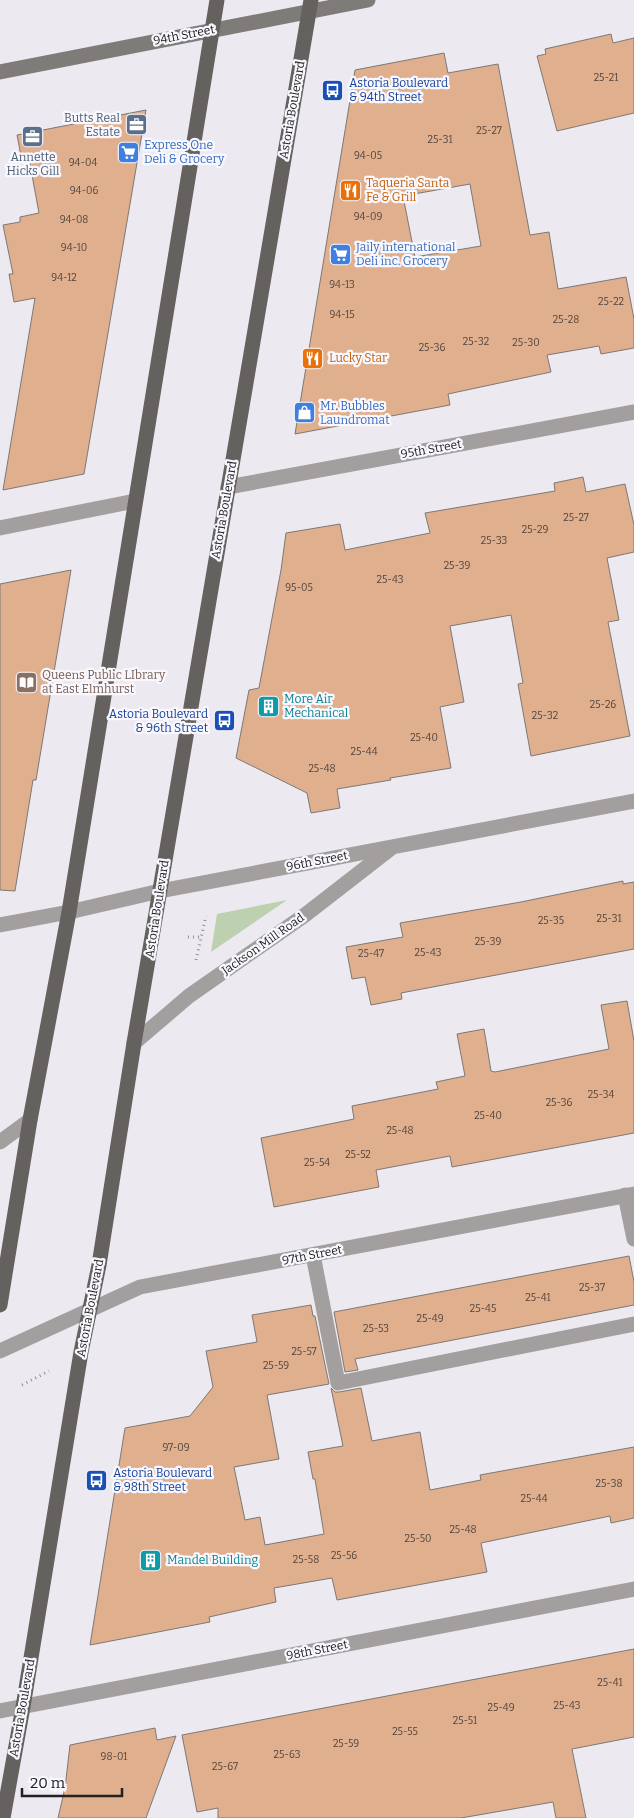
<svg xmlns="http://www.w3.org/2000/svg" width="634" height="1818" font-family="Bitter,serif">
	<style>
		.green { fill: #bdd1b0 }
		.building { fill: #e0af8e; stroke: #7d7875; fill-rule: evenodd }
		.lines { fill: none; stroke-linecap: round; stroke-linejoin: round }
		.path { stroke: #919094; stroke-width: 3; stroke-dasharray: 1 4; stroke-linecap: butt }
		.lane { stroke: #a29f9e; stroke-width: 15 }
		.street { stroke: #a29f9e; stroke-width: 15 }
		.secondary { stroke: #7f7b79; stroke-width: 15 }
		.primary { stroke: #65615f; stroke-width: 15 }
		.labels { text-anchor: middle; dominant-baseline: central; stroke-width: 4.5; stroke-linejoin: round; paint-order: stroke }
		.number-label { font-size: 10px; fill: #51443d }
		.street-label { font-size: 12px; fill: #212022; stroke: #f9f8fe }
		.transit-label { font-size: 12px; fill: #164399; stroke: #f9f8fe; text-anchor: start }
		.service-label { font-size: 12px; fill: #4e5e75; stroke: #f9f8fe; text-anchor: end }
		.shop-label { font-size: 12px; fill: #366cbe; stroke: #f9f8fe; text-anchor: start }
		.food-label { font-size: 12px; fill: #c56008; stroke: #f9f8fe; text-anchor: start }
		.education-label { font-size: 12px; fill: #785e54; stroke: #f9f8fe; text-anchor: start }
		.culture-label { font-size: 12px; fill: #0d838f; stroke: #f9f8fe; text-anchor: start }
	</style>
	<rect width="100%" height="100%" fill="#eceaf0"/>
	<path class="green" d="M 287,900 L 211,952 L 217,914 Z"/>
	<g class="building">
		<path d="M 611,34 L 613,43 L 634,38 L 634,113 L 557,131 L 537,56 L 546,54 L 545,49 Z"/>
		<path d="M 444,53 L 448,73 L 498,64 L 530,235 L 549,232 L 558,289 L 626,277 L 634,319 L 634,348 L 601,354 L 599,346 L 547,355 L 551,372 L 448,394 L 450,405 L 295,434 L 355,70 ZM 470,184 L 481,246 L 415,257 L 403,196 Z"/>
		<path d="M 146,110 L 84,474 L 3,490 L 35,298 L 14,302 L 9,274 L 13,274 L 3,225 L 20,222 L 20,217 L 39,213 L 29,159 L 22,161 L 17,135 Z"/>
		<path d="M 583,477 L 586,492 L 625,484 L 634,525 L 634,552 L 607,558 L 619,620 L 608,622 L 630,736 L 531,756 L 518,684 L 523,683 L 511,615 L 450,626 L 464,702 L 440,707 L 451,768 L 390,778 L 391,780 L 337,789 L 340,808 L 311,813 L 307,793 L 236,758 L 249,690 L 259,688 L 281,570 L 286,533 L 340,524 L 345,550 L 430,533 L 425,513 L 555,491 L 554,483 Z"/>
		<path d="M 71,570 L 36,780 L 33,780 L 15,891 L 0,890 L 0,584 Z"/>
		<path d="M 623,881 L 623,884 L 634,882 L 634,949 L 401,993 L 402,999 L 371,1005 L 365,977 L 352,979 L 346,947 L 403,937 L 400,923 L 521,902 Z"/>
		<path d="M 627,1001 L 634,1041 L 634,1133 L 452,1167 L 450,1156 L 376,1170 L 379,1187 L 274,1207 L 261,1138 L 354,1119 L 352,1106 L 438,1089 L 436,1082 L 465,1076 L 457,1034 L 484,1029 L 491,1071 L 495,1072 L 609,1049 L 601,1005 Z"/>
		<path d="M 629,1256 L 634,1282 L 634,1305 L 355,1359 L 358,1370 L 345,1372 L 334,1312 Z"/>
		<path d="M 311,1305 L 313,1316 L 315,1316 L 329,1384 L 267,1395 L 279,1459 L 234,1467 L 245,1520 L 260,1517 L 265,1545 L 324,1534 L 315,1479 L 313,1479 L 308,1452 L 343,1446 L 331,1388 L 335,1392 L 339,1392 L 361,1388 L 372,1441 L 420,1432 L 430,1490 L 481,1480 L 480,1475 L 634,1447 L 634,1518 L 611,1523 L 610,1516 L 481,1543 L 487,1572 L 337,1600 L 332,1578 L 274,1588 L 276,1602 L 209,1617 L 210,1622 L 90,1645 L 125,1428 L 190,1416 L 213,1387 L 206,1351 L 257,1342 L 252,1315 Z"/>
		<path d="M 634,1649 L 634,1737 L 572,1749 L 586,1818 L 556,1818 L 553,1802 L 461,1818 L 218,1818 L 218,1808 L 197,1812 L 182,1735 Z"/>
		<path d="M 155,1728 L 157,1740 L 176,1736 L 146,1818 L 58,1818 L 65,1788 L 70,1745 Z"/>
	</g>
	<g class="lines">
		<g class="path">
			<path d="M 188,937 L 202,937"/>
			<path d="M 196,960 L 206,916"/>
			<path d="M 22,1385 L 49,1371"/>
		</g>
		<g class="lane">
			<path d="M 625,1195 L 634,1239"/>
			<path d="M 313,1255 L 338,1383 L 634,1324"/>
		</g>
		<g class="street">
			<path d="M 228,487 L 634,412"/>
			<path d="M 0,528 L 135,501"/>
			<path d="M 0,925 L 69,912 L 160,891 L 634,801"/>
			<path d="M 134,1043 L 189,996 L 305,915 L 390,849"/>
			<path d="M 0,1142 L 30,1120"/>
			<path d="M 0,1351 L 140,1287 L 634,1194"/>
			<path d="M 0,1711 L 634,1589"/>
		</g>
		<path class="secondary" d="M 0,72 L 368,0"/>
		<g class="primary">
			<path d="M 0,1305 L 30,1120 L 69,912 L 217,0"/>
			<path d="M 3,1818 L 23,1707 L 81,1352 L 99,1265 L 134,1043 L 311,0"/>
		</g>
	</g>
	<defs>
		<symbol id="bus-square" viewBox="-11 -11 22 22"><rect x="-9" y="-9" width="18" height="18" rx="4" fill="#1a4fb4" stroke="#f9f8fe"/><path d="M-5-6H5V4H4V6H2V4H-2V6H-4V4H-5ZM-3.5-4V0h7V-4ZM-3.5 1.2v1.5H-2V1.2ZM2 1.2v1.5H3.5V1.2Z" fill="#fff"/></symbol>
		<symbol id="office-square" viewBox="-11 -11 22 22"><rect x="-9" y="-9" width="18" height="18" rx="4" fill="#5c6f8a" stroke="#f9f8fe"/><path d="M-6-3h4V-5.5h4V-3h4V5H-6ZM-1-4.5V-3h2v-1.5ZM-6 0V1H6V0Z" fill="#fff"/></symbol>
		<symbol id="supermarket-square" viewBox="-11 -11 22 22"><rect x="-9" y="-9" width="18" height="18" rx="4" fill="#3f7fe0" stroke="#f9f8fe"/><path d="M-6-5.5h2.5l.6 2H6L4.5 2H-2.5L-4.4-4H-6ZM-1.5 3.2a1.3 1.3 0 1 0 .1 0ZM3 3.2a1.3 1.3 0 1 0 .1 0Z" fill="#fff"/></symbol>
		<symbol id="restaurant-square" viewBox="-11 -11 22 22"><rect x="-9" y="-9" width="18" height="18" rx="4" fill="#e8710a" stroke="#f9f8fe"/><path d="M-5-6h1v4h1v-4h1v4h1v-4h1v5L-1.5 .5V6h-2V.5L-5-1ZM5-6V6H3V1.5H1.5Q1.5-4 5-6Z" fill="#fff"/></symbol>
		<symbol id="shop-square" viewBox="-11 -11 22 22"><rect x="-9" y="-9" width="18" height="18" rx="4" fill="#3f7fe0" stroke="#f9f8fe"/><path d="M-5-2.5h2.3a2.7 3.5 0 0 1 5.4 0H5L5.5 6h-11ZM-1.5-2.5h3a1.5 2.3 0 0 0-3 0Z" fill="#fff"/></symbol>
		<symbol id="library-square" viewBox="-11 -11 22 22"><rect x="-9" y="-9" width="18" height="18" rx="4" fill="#8d6e63" stroke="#f9f8fe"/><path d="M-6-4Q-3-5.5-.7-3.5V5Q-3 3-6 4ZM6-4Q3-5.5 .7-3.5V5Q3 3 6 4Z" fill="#fff"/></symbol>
		<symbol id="building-square" viewBox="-11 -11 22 22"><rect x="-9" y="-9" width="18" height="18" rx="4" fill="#0f9aa8" stroke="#f9f8fe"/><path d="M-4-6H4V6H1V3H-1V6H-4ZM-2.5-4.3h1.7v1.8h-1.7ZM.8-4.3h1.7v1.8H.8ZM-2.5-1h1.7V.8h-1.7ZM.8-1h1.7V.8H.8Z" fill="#fff"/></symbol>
	</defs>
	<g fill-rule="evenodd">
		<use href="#bus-square" x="320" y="78" width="25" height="25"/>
		<use href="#office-square" x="124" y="112" width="25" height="25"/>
		<use href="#office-square" x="20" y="124" width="25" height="25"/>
		<use href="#supermarket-square" x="116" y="140" width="25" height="25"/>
		<use href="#restaurant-square" x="338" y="178" width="25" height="25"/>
		<use href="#supermarket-square" x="328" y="242" width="25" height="25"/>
		<use href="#restaurant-square" x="300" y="346" width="25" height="25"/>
		<use href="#shop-square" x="292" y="400" width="25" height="25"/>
		<use href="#library-square" x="14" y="670" width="25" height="25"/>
		<use href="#building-square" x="256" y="694" width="25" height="25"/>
		<use href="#bus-square" x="212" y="708" width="25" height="25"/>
		<use href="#bus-square" x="84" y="1468" width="25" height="25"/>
		<use href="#building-square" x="138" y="1548" width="25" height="25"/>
	</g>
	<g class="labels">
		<g class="number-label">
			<text x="606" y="78">25-21</text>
			<text x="489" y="131">25-27</text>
			<text x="440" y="140">25-31</text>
			<text x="368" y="156">94-05</text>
			<text x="83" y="163">94-04</text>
			<text x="84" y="191">94-06</text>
			<text x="368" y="217">94-09</text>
			<text x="74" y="220">94-08</text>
			<text x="74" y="248">94-10</text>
			<text x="64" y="278">94-12</text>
			<text x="342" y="285">94-13</text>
			<text x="611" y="302">25-22</text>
			<text x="342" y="315">94-15</text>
			<text x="566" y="320">25-28</text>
			<text x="476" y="342">25-32</text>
			<text x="526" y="343">25-30</text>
			<text x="432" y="348">25-36</text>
			<text x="576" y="518">25-27</text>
			<text x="535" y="530">25-29</text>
			<text x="494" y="541">25-33</text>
			<text x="457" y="566">25-39</text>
			<text x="390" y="580">25-43</text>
			<text x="299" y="588">95-05</text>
			<text x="603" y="705">25-26</text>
			<text x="545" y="716">25-32</text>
			<text x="424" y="738">25-40</text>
			<text x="364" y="752">25-44</text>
			<text x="322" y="769">25-48</text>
			<text x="609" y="919">25-31</text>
			<text x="551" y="921">25-35</text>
			<text x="488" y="942">25-39</text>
			<text x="428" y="953">25-43</text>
			<text x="371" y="954">25-47</text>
			<text x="601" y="1095">25-34</text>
			<text x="559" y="1103">25-36</text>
			<text x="488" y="1116">25-40</text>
			<text x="400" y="1131">25-48</text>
			<text x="358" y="1155">25-52</text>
			<text x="317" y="1163">25-54</text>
			<text x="592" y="1288">25-37</text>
			<text x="538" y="1298">25-41</text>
			<text x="483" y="1309">25-45</text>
			<text x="430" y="1319">25-49</text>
			<text x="376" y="1329">25-53</text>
			<text x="304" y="1352">25-57</text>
			<text x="276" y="1366">25-59</text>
			<text x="176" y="1448">97-09</text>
			<text x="609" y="1484">25-38</text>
			<text x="534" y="1499">25-44</text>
			<text x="463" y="1530">25-48</text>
			<text x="418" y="1539">25-50</text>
			<text x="344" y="1556">25-56</text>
			<text x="306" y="1560">25-58</text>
			<text x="610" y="1683">25-41</text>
			<text x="567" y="1706">25-43</text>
			<text x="501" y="1708">25-49</text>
			<text x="465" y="1721">25-51</text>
			<text x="405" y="1732">25-55</text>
			<text x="346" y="1744">25-59</text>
			<text x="287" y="1755">25-63</text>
			<text x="114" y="1757">98-01</text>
			<text x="225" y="1767">25-67</text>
		</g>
		<g class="street-label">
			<text transform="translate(184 35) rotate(-11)">94th Street</text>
			<text transform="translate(292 110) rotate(-80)">Astoria Boulevard</text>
			<text transform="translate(431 449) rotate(-10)">95th Street</text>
			<text transform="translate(224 510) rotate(-80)">Astoria Boulevard</text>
			<text transform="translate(317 861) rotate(-11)">96th Street</text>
			<text transform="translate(157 909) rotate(-81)">Astoria Boulevard</text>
			<text transform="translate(263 944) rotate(-35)">Jackson Mill Road</text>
			<text transform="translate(312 1255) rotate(-11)">97th Street</text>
			<text transform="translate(90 1308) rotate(-79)">Astoria Boulevard</text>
			<text transform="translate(317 1650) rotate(-11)">98th Street</text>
			<text transform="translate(22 1708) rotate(-80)">Astoria Boulevard</text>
		</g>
		<g class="transit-label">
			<text x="349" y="83">Astoria Boulevard<tspan x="349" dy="14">&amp; 94th Street</tspan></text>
			<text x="208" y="714" text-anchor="end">Astoria Boulevard<tspan x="208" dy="14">&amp; 96th Street</tspan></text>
			<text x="113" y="1473">Astoria Boulevard<tspan x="113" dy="14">&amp; 98th Street</tspan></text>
		</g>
		<g class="service-label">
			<text x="120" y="118">Butts Real<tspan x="120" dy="14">Estate</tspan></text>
			<text x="33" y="157" text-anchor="middle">Annette<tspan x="33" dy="14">Hicks Gill</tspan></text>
		</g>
		<g class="shop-label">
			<text x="144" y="145">Express One<tspan x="144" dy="14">Deli &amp; Grocery</tspan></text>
			<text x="356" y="247">Jaily international<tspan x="356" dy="14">Deli inc. Grocery</tspan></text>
			<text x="320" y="406">Mr. Bubbles<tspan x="320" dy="14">Laundromat</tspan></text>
		</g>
		<g class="food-label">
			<text x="366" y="183">Taqueria Santa<tspan x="366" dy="14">Fe &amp; Grill</tspan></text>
			<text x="329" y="358">Lucky Star</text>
		</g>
		<g class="education-label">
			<text x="42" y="675">Queens Public LIbrary<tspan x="42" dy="14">at East Elmhurst</tspan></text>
		</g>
		<g class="culture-label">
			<text x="284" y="699">More Air<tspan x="284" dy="14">Mechanical</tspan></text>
			<text x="167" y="1560">Mandel Building</text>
		</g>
	</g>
	<path d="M22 1788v8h100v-8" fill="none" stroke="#212022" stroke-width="2.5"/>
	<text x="30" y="1788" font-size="15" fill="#212022" stroke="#f9f8fe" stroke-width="4" paint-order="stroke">20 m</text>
</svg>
